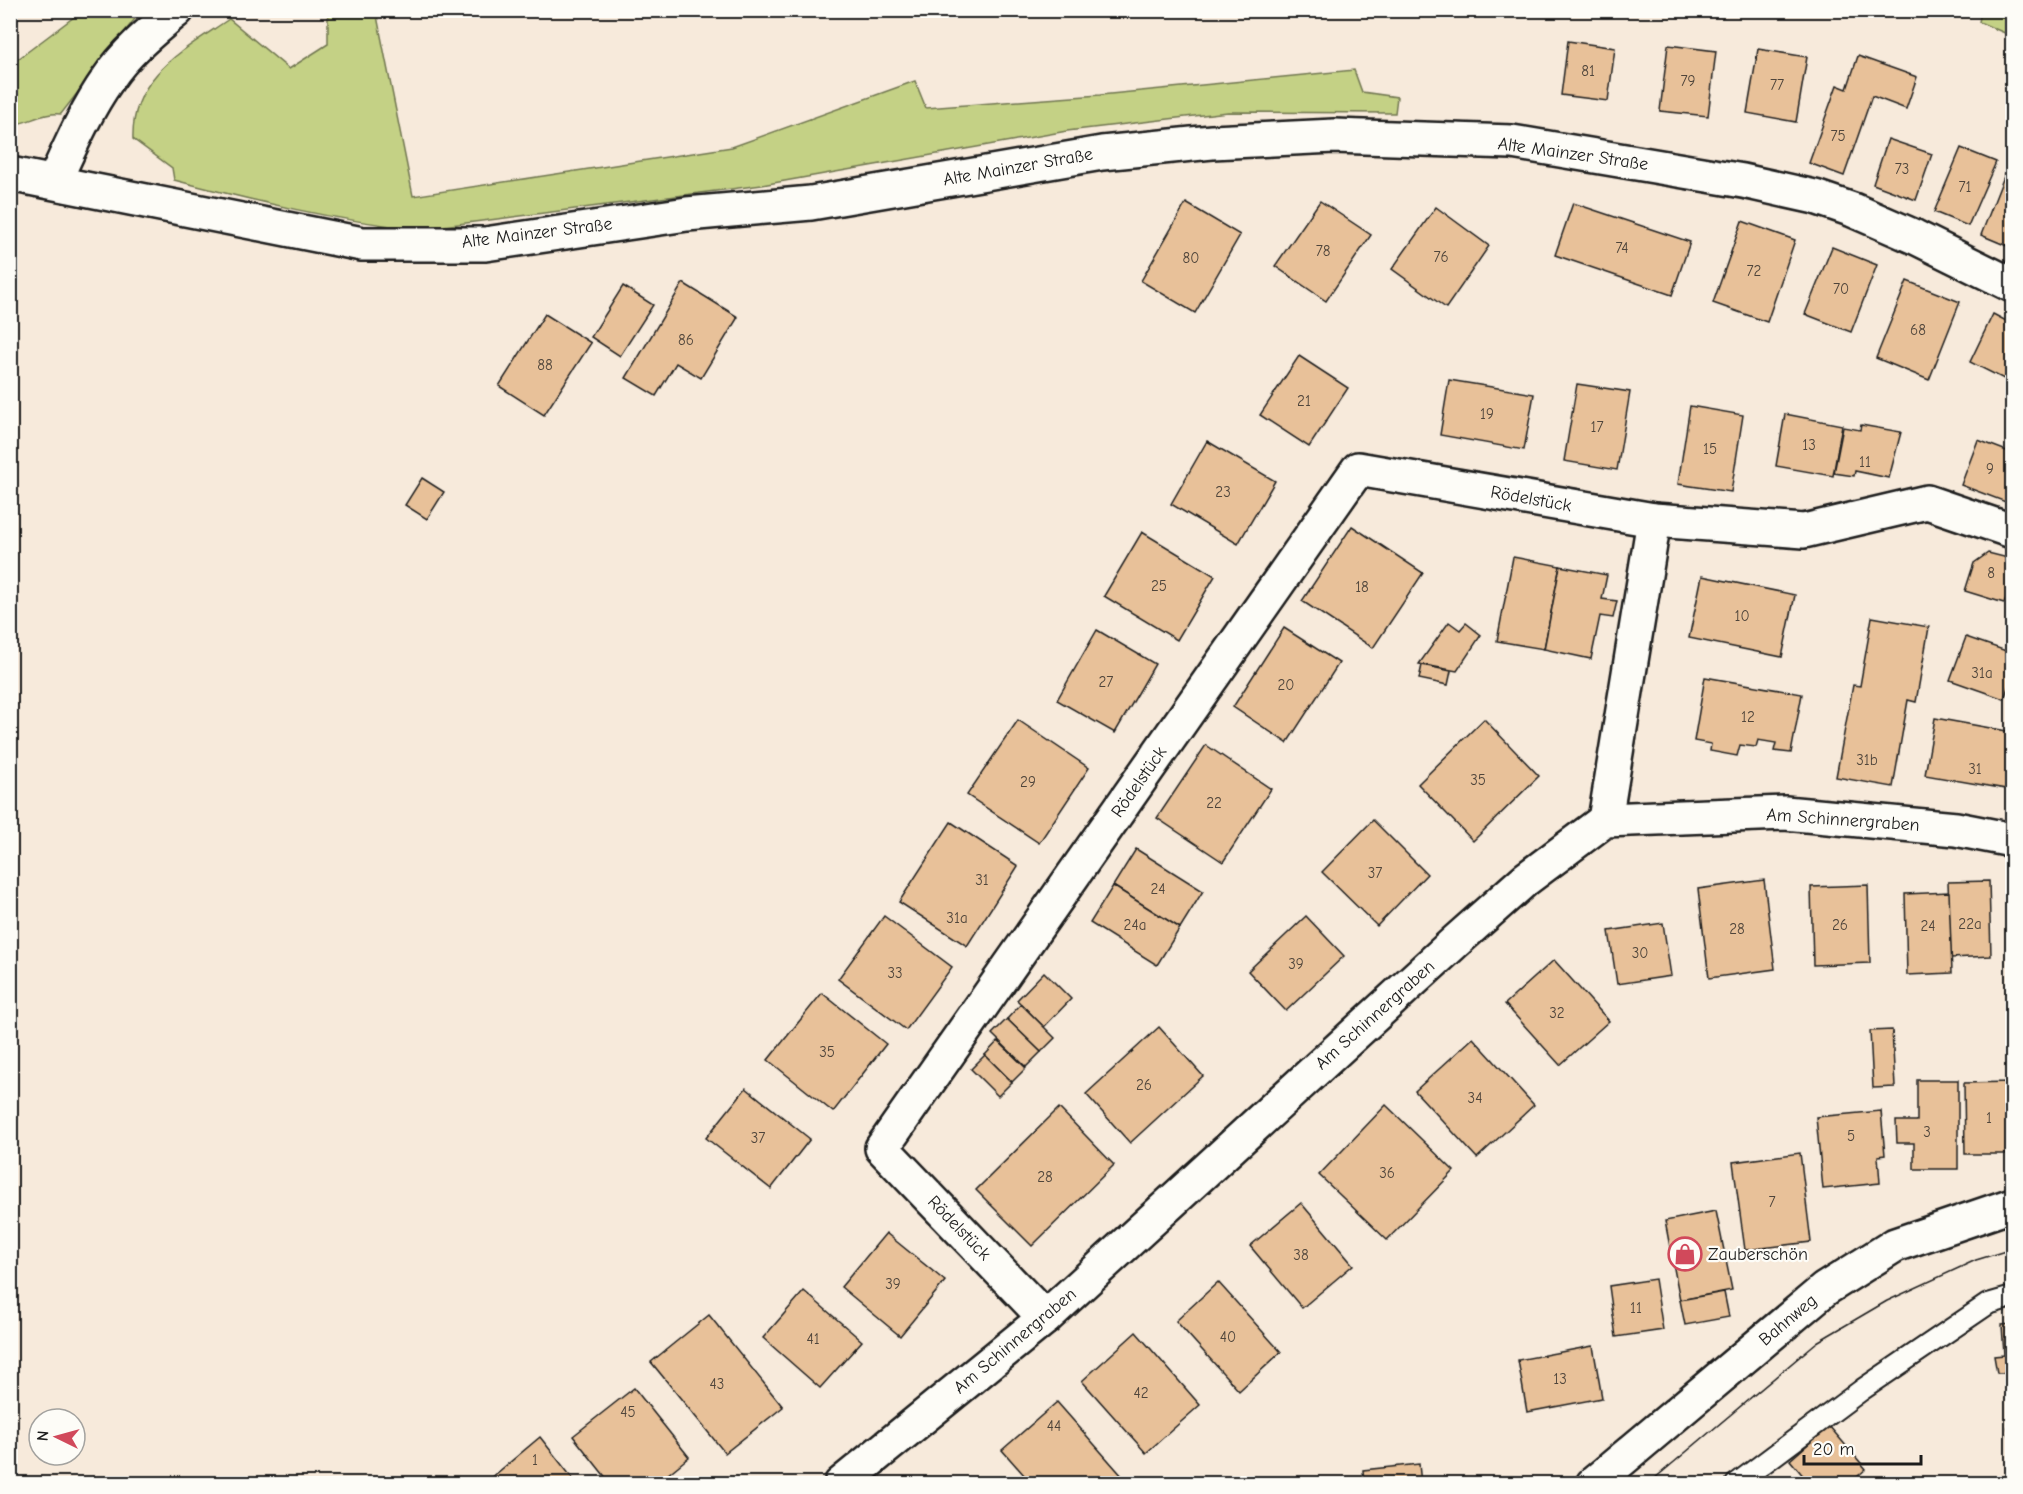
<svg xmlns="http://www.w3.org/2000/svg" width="2023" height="1494" font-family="'Comic Neue',sans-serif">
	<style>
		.green { fill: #c4d185; stroke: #707650; stroke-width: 1.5 }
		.building { fill: #e8c199; stroke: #1c1c1c; stroke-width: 1.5 }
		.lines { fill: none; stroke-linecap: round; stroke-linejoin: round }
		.service-casing { stroke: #1c1c1c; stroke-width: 24 }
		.minor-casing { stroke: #1c1c1c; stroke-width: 38 }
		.tertiary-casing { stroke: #1c1c1c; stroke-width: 38 }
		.service { stroke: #fdfcf7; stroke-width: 20 }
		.minor { stroke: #fdfcf7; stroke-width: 33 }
		.tertiary { stroke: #fdfcf7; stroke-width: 33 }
		.tram { stroke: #1c1c1c; stroke-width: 1.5 }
		.labels { text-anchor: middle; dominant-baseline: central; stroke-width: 4.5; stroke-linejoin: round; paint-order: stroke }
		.number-label { font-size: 15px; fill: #4f453b }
		.street-label { font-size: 18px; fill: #1c1c1c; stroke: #fdfcf7 }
		.poi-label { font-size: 18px; fill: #1c1c1c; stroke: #fdfcf7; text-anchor: start }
	</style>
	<rect width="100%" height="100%" fill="#f7eadb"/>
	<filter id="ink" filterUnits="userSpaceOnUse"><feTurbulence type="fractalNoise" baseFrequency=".0167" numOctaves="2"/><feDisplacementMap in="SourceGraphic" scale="12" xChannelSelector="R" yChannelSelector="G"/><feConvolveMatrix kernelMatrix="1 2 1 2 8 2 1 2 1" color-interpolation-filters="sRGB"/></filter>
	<g filter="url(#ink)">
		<g class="green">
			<path d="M 328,10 L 376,11 L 413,196 L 732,147 L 915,81 L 926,108 L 1100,95 L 1354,70 L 1362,92 L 1397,97 L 1395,113 L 1228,112 L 1067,131 L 762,185 L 419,229 C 335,221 255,201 174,180 L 172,168 L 133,139 C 131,76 184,50 229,19 L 289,69 L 328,44 Z"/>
			<path d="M 82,11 L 141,11 L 61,114 C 43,112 29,123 11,125 L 10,65 Z"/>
			<path d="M 1981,11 L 2012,11 L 2012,36 L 1979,22 Z"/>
		</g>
		<g class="building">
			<path d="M 1568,41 L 1615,48 L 1608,101 L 1561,95 Z"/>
			<path d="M 1668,45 L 1716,51 L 1708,116 L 1660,111 Z"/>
			<path d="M 1758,49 L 1807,57 L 1796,122 L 1747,113 Z"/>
			<path d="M 1858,56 L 1917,77 L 1906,109 L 1872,96 L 1844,176 L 1809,163 L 1837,85 L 1847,89 Z"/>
			<path d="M 1888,139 L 1932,154 L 1916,200 L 1873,184 Z"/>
			<path d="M 1961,148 L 1996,162 L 1968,226 L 1934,212 Z"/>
			<path d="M 2012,156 L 2012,248 L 1981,235 Z"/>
			<path d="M 1320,201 L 1371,235 L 1326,301 L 1275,266 Z"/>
			<path d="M 1186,203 L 1240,235 L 1195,313 L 1141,281 Z"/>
			<path d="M 1573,203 L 1690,242 L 1672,295 L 1555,255 Z"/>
			<path d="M 1436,207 L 1489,246 L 1446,308 L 1392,269 Z"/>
			<path d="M 1742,221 L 1795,240 L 1767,322 L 1713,303 Z"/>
			<path d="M 1832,247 L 1877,265 L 1851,332 L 1805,314 Z"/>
			<path d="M 1907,281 L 1960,302 L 1929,380 L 1876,358 Z"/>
			<path d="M 683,283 L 738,317 L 701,378 L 676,363 L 656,396 L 626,378 Z"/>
			<path d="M 623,286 L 653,305 L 620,356 L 591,337 Z"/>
			<path d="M 545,314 L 591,343 L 544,415 L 499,386 Z"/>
			<path d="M 1993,314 L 2012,324 L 2012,383 L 1970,362 Z"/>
			<path d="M 1299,356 L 1348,388 L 1309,447 L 1260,415 Z"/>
			<path d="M 1449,380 L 1534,394 L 1524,450 L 1440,435 Z"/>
			<path d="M 1577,384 L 1630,392 L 1617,470 L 1564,461 Z"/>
			<path d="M 1690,406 L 1743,415 L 1731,492 L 1678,484 Z"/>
			<path d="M 1785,414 L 1842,425 L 1833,476 L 1776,466 Z"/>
			<path d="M 1861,425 L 1901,432 L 1889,478 L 1855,471 L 1854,476 L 1834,473 L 1843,427 L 1860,430 Z"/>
			<path d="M 1978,440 L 2012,453 L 2011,504 L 1961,485 Z"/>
			<path d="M 1207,441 L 1275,481 L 1238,544 L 1171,504 Z"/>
			<path d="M 422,478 L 444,492 L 427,519 L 405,505 Z"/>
			<path d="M 1352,526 L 1423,573 L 1373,648 L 1302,601 Z"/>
			<path d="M 1142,532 L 1215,576 L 1177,640 L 1104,596 Z"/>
			<path d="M 1988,553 L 2012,559 L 2012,584 L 2004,603 L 1965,591 L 1974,563 Z"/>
			<path d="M 1513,557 L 1560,566 L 1544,649 L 1497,641 Z"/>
			<path d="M 1560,566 L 1607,575 L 1602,599 L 1617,601 L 1613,618 L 1600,616 L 1591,659 L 1544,649 Z"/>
			<path d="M 1702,576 L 1795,595 L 1782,657 L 1689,638 Z"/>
			<path d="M 1872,617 L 1929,627 L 1916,702 L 1908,700 L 1893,787 L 1836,777 L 1853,685 L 1860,686 Z"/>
			<path d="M 1449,622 L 1460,630 L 1466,623 L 1481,635 L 1457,671 L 1419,664 Z"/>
			<path d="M 1284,628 L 1339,663 L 1287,743 L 1233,707 Z"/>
			<path d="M 1097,630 L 1155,664 L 1115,733 L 1057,700 Z"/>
			<path d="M 1966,637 L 2012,653 L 2012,676 L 2004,699 L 1950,680 Z"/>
			<path d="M 1422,665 L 1451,671 L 1448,685 L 1419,679 Z"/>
			<path d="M 1705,677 L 1802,694 L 1791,753 L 1774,751 L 1776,743 L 1758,740 L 1756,747 L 1740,745 L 1737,756 L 1710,751 L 1711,744 L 1694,741 Z"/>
			<path d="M 1935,718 L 2012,732 L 2012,790 L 1925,775 Z"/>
			<path d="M 1484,719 L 1539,776 L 1473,841 L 1418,784 Z"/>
			<path d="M 1018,720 L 1089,768 L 1039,843 L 967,795 Z"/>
			<path d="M 1206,745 L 1271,789 L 1223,862 L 1157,818 Z"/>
			<path d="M 1373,820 L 1427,874 L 1377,926 L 1322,872 Z"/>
			<path d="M 951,822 L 1018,866 L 967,946 L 899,902 Z"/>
			<path d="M 1136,849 L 1203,891 L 1180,928 L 1113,886 Z"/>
			<path d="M 1764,880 L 1775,969 L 1709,978 L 1698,889 Z"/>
			<path d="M 1989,881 L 1991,956 L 1951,958 L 1948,882 Z"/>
			<path d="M 1868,885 L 1870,963 L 1813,965 L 1811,887 Z"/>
			<path d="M 1113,886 L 1180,928 L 1157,965 L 1090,923 Z"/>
			<path d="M 1949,892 L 1952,973 L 1907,975 L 1905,894 Z"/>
			<path d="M 884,916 L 952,967 L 906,1030 L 838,979 Z"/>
			<path d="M 1306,916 L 1344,956 L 1286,1011 L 1248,971 Z"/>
			<path d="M 1663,923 L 1671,976 L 1617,984 L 1609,931 Z"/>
			<path d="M 1554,960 L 1609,1021 L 1560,1065 L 1505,1004 Z"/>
			<path d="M 1044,972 L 1071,999 L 1044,1027 L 1017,1000 Z"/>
			<path d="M 822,993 L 886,1044 L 833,1112 L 768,1060 Z"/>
			<path d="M 1021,1004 L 1055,1038 L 1041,1052 L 1007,1019 Z"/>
			<path d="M 1007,1019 L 1041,1052 L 1026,1067 L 992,1034 Z"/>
			<path d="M 1159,1027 L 1203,1076 L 1130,1143 L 1086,1094 Z"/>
			<path d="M 1892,1030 L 1895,1087 L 1873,1088 L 1870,1031 Z"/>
			<path d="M 1473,1038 L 1534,1105 L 1477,1158 L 1415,1091 Z"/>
			<path d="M 998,1041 L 1026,1068 L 1012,1082 L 985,1055 Z"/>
			<path d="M 985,1055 L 1012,1082 L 998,1096 L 971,1069 Z"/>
			<path d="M 1917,1080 L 1958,1080 L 1958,1169 L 1914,1169 L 1914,1143 L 1897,1143 L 1896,1121 L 1917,1121 Z"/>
			<path d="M 2012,1082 L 2012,1154 L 1965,1154 L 1964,1083 Z"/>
			<path d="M 746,1088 L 810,1139 L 771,1189 L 706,1138 Z"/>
			<path d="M 1386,1105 L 1454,1171 L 1387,1240 L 1319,1175 Z"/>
			<path d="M 1059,1108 L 1114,1165 L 1032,1246 L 976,1190 Z"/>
			<path d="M 1881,1111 L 1885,1155 L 1878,1156 L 1880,1183 L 1823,1189 L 1816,1117 Z"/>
			<path d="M 1800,1153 L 1811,1242 L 1745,1250 L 1733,1162 Z"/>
			<path d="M 1301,1203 L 1353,1265 L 1302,1308 L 1250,1246 Z"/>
			<path d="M 1716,1211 L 1732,1290 L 1680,1300 L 1665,1221 Z"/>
			<path d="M 886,1233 L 945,1281 L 900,1336 L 841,1287 Z"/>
			<path d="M 1655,1279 L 1663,1330 L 1616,1337 L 1609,1286 Z"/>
			<path d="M 1218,1282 L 1281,1352 L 1239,1391 L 1176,1321 Z"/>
			<path d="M 804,1291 L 862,1341 L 820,1388 L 763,1338 Z"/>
			<path d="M 1724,1292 L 1729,1317 L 1685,1325 L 1680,1300 Z"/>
			<path d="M 709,1315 L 783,1407 L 725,1453 L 651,1362 Z"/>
			<path d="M 2012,1324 L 2012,1373 L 1997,1373 L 1994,1356 L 2004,1355 L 2002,1325 Z"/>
			<path d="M 1136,1332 L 1200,1405 L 1146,1453 L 1082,1381 Z"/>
			<path d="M 1593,1346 L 1602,1398 L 1527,1412 L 1518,1360 Z"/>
			<path d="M 634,1388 L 689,1457 L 656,1484 L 611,1484 L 573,1436 Z"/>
			<path d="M 1057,1402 L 1123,1477 L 1115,1484 L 1032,1484 L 1002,1450 Z"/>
			<path d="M 1829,1426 L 1866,1469 L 1849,1484 L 1810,1484 L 1790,1460 Z"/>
			<path d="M 2008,1427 L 2012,1427 L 2012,1439 L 2010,1439 Z"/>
			<path d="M 540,1437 L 577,1484 L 484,1484 Z"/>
			<path d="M 1419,1464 L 1421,1484 L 1364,1484 L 1363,1470 Z"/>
		</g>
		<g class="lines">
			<defs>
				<path id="service" d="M 1736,1484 L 1863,1389 L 1988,1304 L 2012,1297"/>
				<g id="minor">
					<path d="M 1605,820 L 1654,520"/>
					<path d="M 1045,1318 L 882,1148 L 1358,469 L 1654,520 L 1804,531 L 1927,502 L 2012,531"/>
					<path d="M 841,1484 L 1045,1318 L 1455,942 L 1526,879 L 1605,820 L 1785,813 L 1956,829 L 2012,840"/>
					<path d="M 1593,1484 L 1825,1289 L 1895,1245 L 2012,1205"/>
				</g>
				<g id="tertiary">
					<path d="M 10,174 L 362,244 L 485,244 L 687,214 L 811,203 L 1102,153 L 1212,142 L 1334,136 L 1512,142 L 1743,181 L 1815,197 L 1853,210 L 1915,237 L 2012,285"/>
					<path d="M 54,182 C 70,147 86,110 108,79 C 126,52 152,31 177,10"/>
				</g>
			</defs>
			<use href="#service" class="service-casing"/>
			<use href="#minor" class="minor-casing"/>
			<use href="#tertiary" class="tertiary-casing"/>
			<use href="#service" class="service"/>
			<use href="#minor" class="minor"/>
			<use href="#tertiary" class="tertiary"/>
			<path class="tram" d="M 1648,1484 L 1817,1342 L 1887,1301 L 1976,1260 L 2012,1249"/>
		</g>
	</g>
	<defs>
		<symbol id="shop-ring" viewBox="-11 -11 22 22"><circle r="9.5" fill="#fdfcf7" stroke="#d1495b" stroke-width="1.5"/><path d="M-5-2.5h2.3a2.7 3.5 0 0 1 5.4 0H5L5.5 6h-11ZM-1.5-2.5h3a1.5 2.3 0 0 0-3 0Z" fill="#d1495b"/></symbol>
	</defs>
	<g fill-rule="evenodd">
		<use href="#shop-ring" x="1666" y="1235" width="38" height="38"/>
	</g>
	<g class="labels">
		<g class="number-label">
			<text x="1588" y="71">81</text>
			<text x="1688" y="81">79</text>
			<text x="1777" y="85">77</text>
			<text x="1838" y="136">75</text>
			<text x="1902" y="169">73</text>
			<text x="1965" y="187">71</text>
			<text x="1622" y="248">74</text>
			<text x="1323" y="251">78</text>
			<text x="1441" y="257">76</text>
			<text x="1191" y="258">80</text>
			<text x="1754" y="271">72</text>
			<text x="1841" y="289">70</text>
			<text x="1918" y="330">68</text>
			<text x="686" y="340">86</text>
			<text x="545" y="365">88</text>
			<text x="1304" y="401">21</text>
			<text x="1487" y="414">19</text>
			<text x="1597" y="427">17</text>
			<text x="1809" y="445">13</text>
			<text x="1710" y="449">15</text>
			<text x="1865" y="462">11</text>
			<text x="1990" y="469">9</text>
			<text x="1223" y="492">23</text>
			<text x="1991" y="573">8</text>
			<text x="1159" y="586">25</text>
			<text x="1362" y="587">18</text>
			<text x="1742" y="616">10</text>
			<text x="1982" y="673">31a</text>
			<text x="1106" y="682">27</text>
			<text x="1286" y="685">20</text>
			<text x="1748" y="717">12</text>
			<text x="1867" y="760">31b</text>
			<text x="1975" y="769">31</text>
			<text x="1478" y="780">35</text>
			<text x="1028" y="782">29</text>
			<text x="1214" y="803">22</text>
			<text x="1375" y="873">37</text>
			<text x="982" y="880">31</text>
			<text x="1158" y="889">24</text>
			<text x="957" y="918">31a</text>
			<text x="1970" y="924">22a</text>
			<text x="1135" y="925">24a</text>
			<text x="1840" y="925">26</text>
			<text x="1928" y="926">24</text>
			<text x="1737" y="929">28</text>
			<text x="1640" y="953">30</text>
			<text x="1296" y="964">39</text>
			<text x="895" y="973">33</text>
			<text x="1557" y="1013">32</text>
			<text x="827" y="1052">35</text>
			<text x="1144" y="1085">26</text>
			<text x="1475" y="1098">34</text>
			<text x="1989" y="1118">1</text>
			<text x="1927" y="1132">3</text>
			<text x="1851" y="1136">5</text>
			<text x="758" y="1138">37</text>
			<text x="1387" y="1173">36</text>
			<text x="1045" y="1177">28</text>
			<text x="1772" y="1202">7</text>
			<text x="1301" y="1255">38</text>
			<text x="893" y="1284">39</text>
			<text x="1636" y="1308">11</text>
			<text x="1228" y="1337">40</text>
			<text x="813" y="1339">41</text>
			<text x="1560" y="1379">13</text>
			<text x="717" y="1384">43</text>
			<text x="1141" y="1393">42</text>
			<text x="628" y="1412">45</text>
			<text x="1054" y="1426">44</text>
			<text x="535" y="1460">1</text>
		</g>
		<g class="street-label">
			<text transform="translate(1573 154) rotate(8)">Alte Mainzer Straße</text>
			<text transform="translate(1018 167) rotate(-10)">Alte Mainzer Straße</text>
			<text transform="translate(537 233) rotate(-7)">Alte Mainzer Straße</text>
			<text transform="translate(1531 499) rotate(10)">Rödelstück</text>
			<text transform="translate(1139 782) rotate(-55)">Rödelstück</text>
			<text transform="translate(1843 820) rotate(4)">Am Schinnergraben</text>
			<text transform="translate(1375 1015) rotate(-42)">Am Schinnergraben</text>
			<text transform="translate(959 1228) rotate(46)">Rödelstück</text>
			<text transform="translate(1788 1320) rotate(-40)">Bahnweg</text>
			<text transform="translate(1015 1341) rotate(-40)">Am Schinnergraben</text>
		</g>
		<g class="poi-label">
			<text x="1708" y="1254">Zauberschön</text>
		</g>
	</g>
	<rect width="2023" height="1494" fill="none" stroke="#fdfcf7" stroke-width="36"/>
	<rect x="18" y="18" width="1987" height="1458" fill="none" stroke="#1c1c1c" stroke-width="2" filter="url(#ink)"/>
	<g transform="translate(57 1437) rotate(275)"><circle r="28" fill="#fdfcf7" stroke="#a3a29f" stroke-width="1.5"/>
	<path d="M0-4.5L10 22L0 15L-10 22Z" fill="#d1495b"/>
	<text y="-9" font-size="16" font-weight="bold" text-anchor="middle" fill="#1c1c1c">N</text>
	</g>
	<path d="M1804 1455v9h117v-9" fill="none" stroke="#1c1c1c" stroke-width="3"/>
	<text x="1813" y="1455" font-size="18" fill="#1c1c1c" stroke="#fdfcf7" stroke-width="4.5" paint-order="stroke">20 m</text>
</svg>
